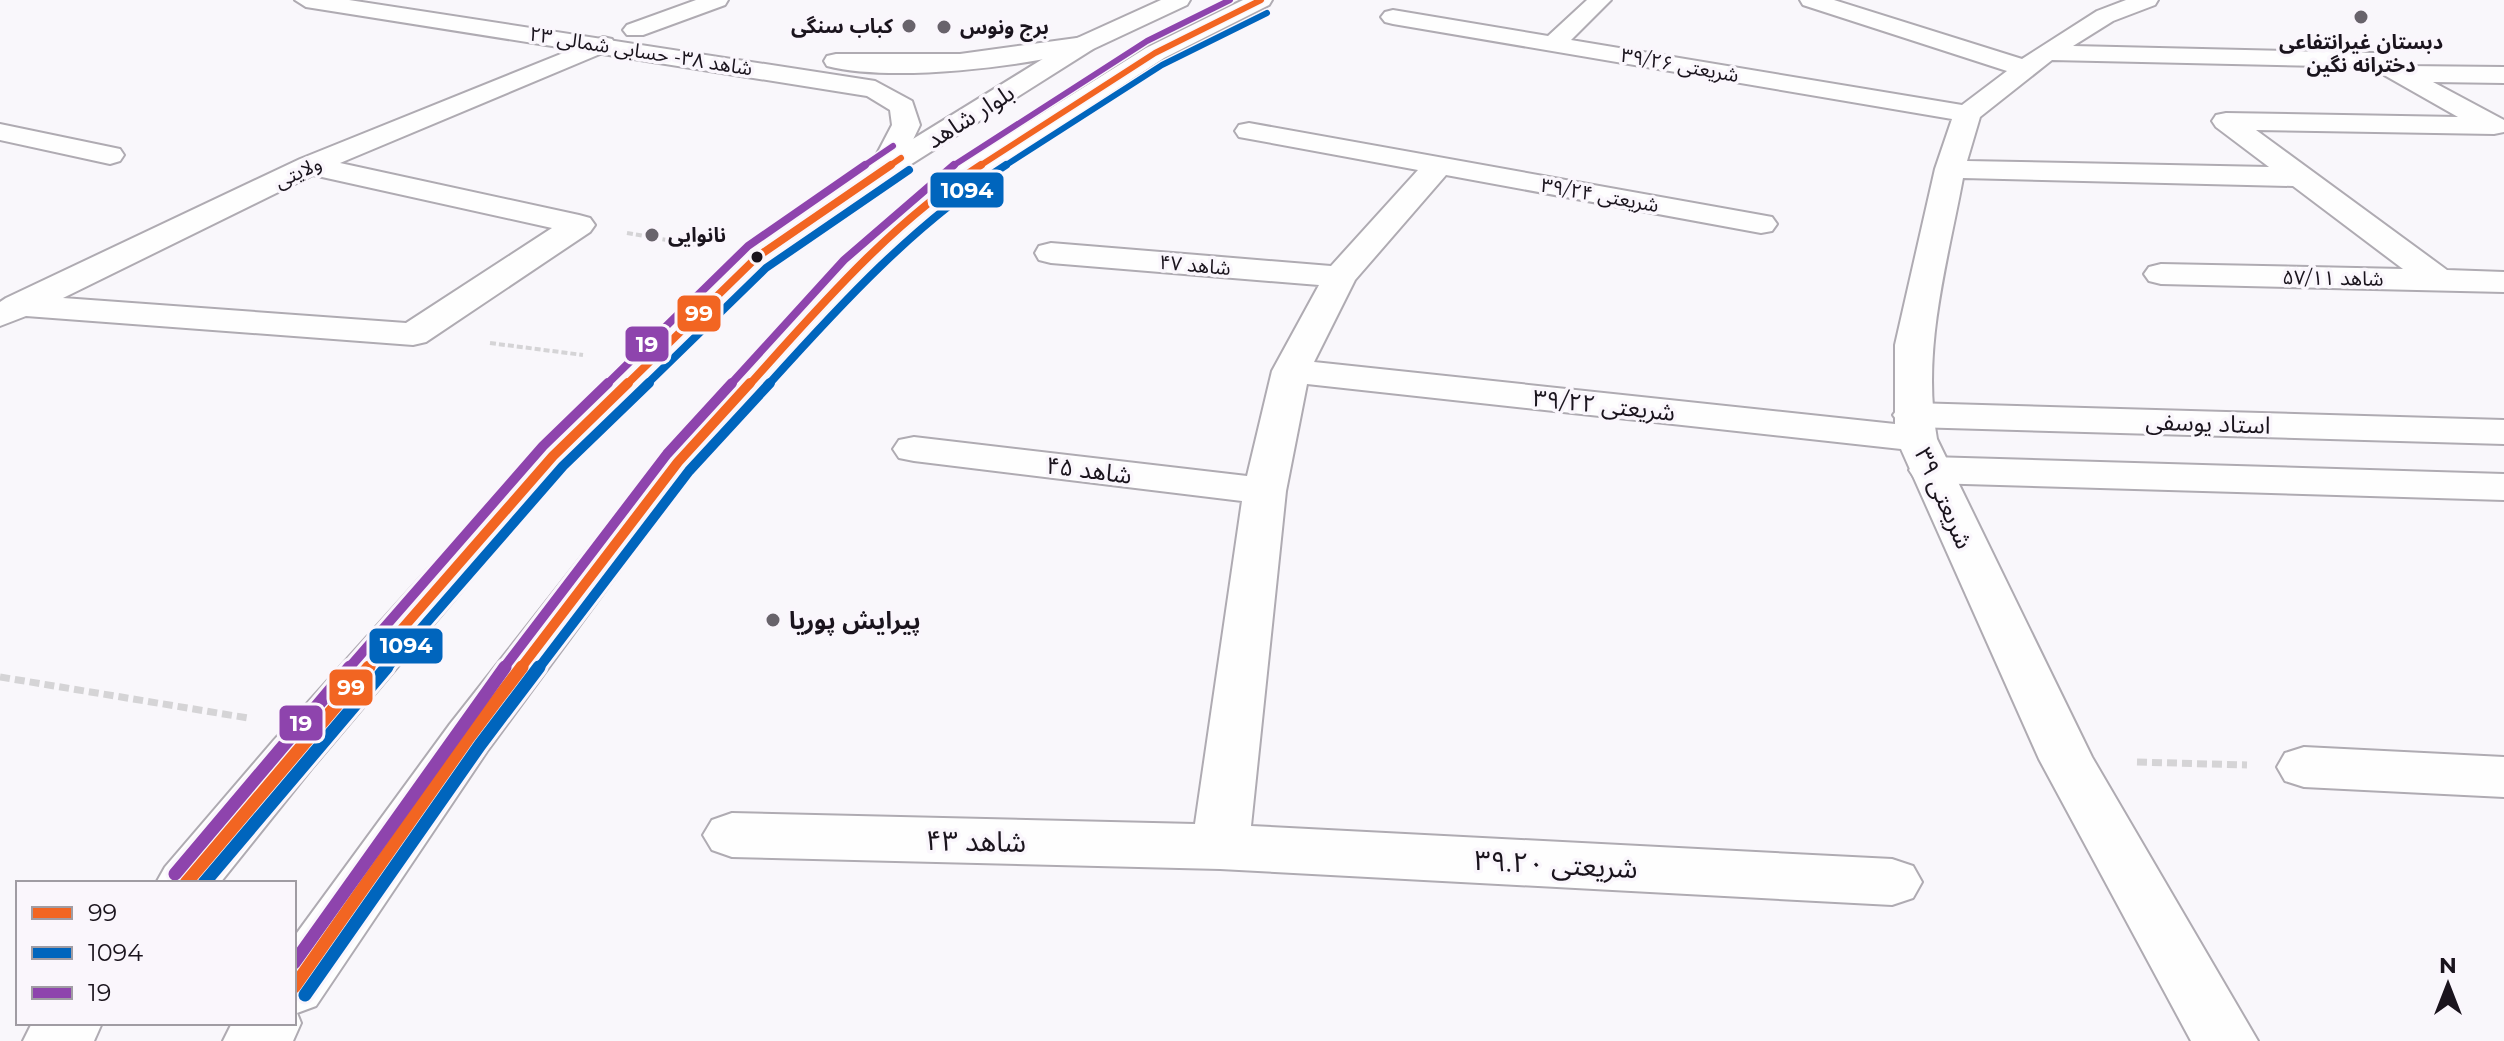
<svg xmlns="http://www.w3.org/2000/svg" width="2504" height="1041" font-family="Montserrat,'Noto Sans Arabic',sans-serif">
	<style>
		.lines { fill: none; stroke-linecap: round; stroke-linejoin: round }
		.street-casing { stroke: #afabb2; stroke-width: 4 }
		.secondary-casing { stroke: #afabb2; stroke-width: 4 }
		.primary-casing { stroke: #afabb2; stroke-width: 4 }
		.path-far1 { stroke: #d5d4d6; stroke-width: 4; stroke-dasharray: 6 3; stroke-linecap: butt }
		.path { stroke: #d5d4d6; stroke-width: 7; stroke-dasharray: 10 5; stroke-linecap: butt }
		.street { fill: #fefefe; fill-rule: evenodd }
		.secondary { fill: #fefefe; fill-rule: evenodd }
		.primary { fill: #fefefe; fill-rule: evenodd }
		.bus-1-far3-casing { stroke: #faf6fc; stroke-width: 9 }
		.bus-1-far2-casing { stroke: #faf6fc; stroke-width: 13 }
		.bus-1-far1-casing { stroke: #faf6fc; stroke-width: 16 }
		.bus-1-casing { stroke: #faf6fc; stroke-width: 19 }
		.bus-2-far3-casing { stroke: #faf6fc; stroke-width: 9 }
		.bus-2-far2-casing { stroke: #faf6fc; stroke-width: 13 }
		.bus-2-far1-casing { stroke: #faf6fc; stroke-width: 16 }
		.bus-2-casing { stroke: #faf6fc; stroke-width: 19 }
		.bus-3-far3-casing { stroke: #faf6fc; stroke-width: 9 }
		.bus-3-far2-casing { stroke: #faf6fc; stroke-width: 13 }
		.bus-3-far1-casing { stroke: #faf6fc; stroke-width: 16 }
		.bus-3-casing { stroke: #faf6fc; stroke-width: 19 }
		.bus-1-far3 { stroke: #f26522; stroke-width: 6 }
		.bus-1-far2 { stroke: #f26522; stroke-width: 8 }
		.bus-1-far1 { stroke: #f26522; stroke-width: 10 }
		.bus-1 { stroke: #f26522; stroke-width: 13 }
		.bus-2-far3 { stroke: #0065bd; stroke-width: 6 }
		.bus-2-far2 { stroke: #0065bd; stroke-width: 8 }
		.bus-2-far1 { stroke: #0065bd; stroke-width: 10 }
		.bus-2 { stroke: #0065bd; stroke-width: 13 }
		.bus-3-far3 { stroke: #8e44ad; stroke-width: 6 }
		.bus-3-far2 { stroke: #8e44ad; stroke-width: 8 }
		.bus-3-far1 { stroke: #8e44ad; stroke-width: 10 }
		.bus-3 { stroke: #8e44ad; stroke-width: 13 }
		.poi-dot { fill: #68636b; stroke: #faf6fc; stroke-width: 3 }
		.bus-dot { fill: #1a141d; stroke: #faf6fc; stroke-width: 3 }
		.labels { text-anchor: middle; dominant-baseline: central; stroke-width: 7; stroke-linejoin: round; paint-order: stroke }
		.far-poi-label { font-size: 20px; font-weight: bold; fill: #1a141d; stroke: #faf6fc; text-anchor: start }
		.far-street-label { font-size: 20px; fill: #1a141d; stroke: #faf6fc }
		.street-label { font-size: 24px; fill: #1a141d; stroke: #faf6fc }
		.poi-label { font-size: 24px; font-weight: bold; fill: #1a141d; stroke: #faf6fc; text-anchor: start }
		.near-street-label { font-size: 28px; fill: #1a141d; stroke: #faf6fc }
		.line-badge { stroke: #faf6fc; stroke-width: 3 }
		.badge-label { font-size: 22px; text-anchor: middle; font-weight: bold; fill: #fff }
	</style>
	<rect width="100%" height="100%" fill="#f9f7fb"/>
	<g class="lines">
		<defs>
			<g id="street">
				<path d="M 696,0 L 728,0 L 725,5 L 643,35 L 627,35 L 623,30 L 627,25 Z"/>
				<path d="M 1587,0 L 1611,0 L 1571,40 L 1962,105 L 2007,71 L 1803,5 L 1800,0 L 1834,0 L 2022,59 L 2097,11 L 2126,0 L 2158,0 L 2155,5 L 2113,21 L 2073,46 L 2375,53 L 2405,66 L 2504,67 L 2504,83 L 2433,82 L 2504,120 L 2504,132 L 2494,134 L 2256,130 L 2447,270 L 2504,272 L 2504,292 L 2161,284 L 2149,281 L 2144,274 L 2149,267 L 2161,264 L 2403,269 L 2293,186 L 1963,178 C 1947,264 1921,351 1937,439 L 2092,757 L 2258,1041 L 2191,1041 L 2039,759 L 1901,449 L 1307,384 L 1286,491 L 1251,826 L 1892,859 L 1913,866 L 1922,882 L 1913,898 L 1892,905 L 1220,869 L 732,857 L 712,850 L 703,835 L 712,820 L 732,813 L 1195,824 L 1242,501 L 914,461 L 899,458 L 893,449 L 899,440 L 914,437 L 1247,476 L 1272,371 L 1319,285 L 1051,263 L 1039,260 L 1035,253 L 1039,246 L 1051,243 L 1331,266 L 1418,170 L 1239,137 L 1235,131 L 1239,125 L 1249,123 L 1761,215 L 1772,217 L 1777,224 L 1772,231 L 1761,233 L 1446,175 L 1355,280 L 1314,362 L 1895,424 L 1895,345 L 1935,169 L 1952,119 L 1393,24 L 1385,22 L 1381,17 L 1385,12 L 1393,10 L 1548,36 ZM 2052,60 L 2370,67 L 2458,117 L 2226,113 L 2216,115 L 2212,121 L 2216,127 L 2269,167 L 1967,161 L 1980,117 Z"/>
				<path d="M 603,37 L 612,39 L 615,44 L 612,49 L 340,163 L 579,215 L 590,218 L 595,225 L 590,232 L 426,342 L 413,345 L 26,316 L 0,326 L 0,302 L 6,298 L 300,159 ZM 313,175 L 552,228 L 406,323 L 63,298 Z"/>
				<path d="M 0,124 L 120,149 L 124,155 L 120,161 L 110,164 L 0,140 Z"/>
				<path d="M 2304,747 L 2504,757 L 2504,797 L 2304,787 L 2285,781 L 2277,767 L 2285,753 Z"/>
			</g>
			<g id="secondary">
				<path d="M 295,0 L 349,0 L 875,81 L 912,101 L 920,125 L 899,169 L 894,175 L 884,178 L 874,175 L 869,169 L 892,125 L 890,110 L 867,96 L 306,7 Z"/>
				<path d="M 1084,37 L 1093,39 L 1096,44 L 1093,49 C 1024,66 895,83 827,66 L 824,61 L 827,56 L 836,54 L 960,54 Z"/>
				<path d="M 1913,403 L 2504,420 L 2504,444 L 1913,427 L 1899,423 L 1893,415 L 1899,407 Z"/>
				<path d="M 1930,457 L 2504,474 L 2504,500 L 1930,483 L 1915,479 L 1909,470 L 1915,461 Z"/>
			</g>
			<g id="primary">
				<path d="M 1161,0 L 1190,0 L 1187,5 L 1093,49 L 894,175 L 769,264 L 568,465 L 312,768 L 220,883 L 156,883 L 165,867 L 274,740 L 538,447 L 745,250 L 874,163 L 1075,39 Z"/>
				<path d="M 1243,0 L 1272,0 L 1269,5 L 1164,58 L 970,185 L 866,276 L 693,471 L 488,750 L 316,1006 L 297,1013 L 301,1023 L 293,1041 L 223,1041 L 232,1023 L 294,1023 L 294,937 L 450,724 L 663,453 L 842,262 L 948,173 L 1146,48 Z"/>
				<path d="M 32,1023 L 102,1023 L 94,1041 L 23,1041 Z"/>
			</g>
		</defs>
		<use href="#street" class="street-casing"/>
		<use href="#secondary" class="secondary-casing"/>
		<use href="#primary" class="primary-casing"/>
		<g class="path-far1">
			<path d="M 627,233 L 696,245"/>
			<path d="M 490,343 L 583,355"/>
		</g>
		<g class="path">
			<path d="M 0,677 L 248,718"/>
			<path d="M 2137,762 L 2247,765"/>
		</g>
		<use href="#street" class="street"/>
		<use href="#secondary" class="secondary"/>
		<use href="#primary" class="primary"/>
		<defs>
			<g id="bus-1-far3">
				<path d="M 888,167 L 901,158"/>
				<path d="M 978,167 L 1155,53 L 1261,0"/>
			</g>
			<g id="bus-1-far2">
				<path d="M 626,385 L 757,257 L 891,165"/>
				<path d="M 749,385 C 820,306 891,223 981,165"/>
			</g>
			<g id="bus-1-far1">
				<path d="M 367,669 L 553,456 L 628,383"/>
				<path d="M 520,669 L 678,462 L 750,383"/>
			</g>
			<g id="bus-1">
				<path d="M 186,883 L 369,667"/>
				<path d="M 294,987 L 469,737 L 522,667"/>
			</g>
			<path id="bus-2-far3" d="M 1003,167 L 1162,65 L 1267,13"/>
			<g id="bus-2-far2">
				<path d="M 646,385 L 766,268 L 909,170"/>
				<path d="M 768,385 C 841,304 914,224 1006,165"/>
			</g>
			<g id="bus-2-far1">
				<path d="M 386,669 L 563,466 L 649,383"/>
				<path d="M 538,669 L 689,471 L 770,383"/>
			</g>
			<g id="bus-2">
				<path d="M 204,883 L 387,667"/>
				<path d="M 305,995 L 480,745 L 539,667"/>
			</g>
			<g id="bus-3-far3">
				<path d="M 862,167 L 893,146"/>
				<path d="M 951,167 L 1147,41 L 1230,0"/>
			</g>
			<g id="bus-3-far2">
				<path d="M 606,385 L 748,246 L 865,165"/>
				<path d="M 730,385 L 844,260 L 954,165"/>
			</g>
			<g id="bus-3-far1">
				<path d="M 348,669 L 543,446 L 608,383"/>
				<path d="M 503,669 L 667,454 L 732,383"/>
			</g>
			<g id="bus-3">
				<path d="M 175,874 L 350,667"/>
				<path d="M 294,963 L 505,667"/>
			</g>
		</defs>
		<use href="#bus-1-far3" class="bus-1-far3-casing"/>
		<use href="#bus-1-far2" class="bus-1-far2-casing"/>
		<use href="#bus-1-far1" class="bus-1-far1-casing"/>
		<use href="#bus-1" class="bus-1-casing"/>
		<use href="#bus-2-far3" class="bus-2-far3-casing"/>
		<use href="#bus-2-far2" class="bus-2-far2-casing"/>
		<use href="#bus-2-far1" class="bus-2-far1-casing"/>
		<use href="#bus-2" class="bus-2-casing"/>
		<use href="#bus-3-far3" class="bus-3-far3-casing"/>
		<use href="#bus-3-far2" class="bus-3-far2-casing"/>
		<use href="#bus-3-far1" class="bus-3-far1-casing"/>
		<use href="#bus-3" class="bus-3-casing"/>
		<use href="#bus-1-far3" class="bus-1-far3"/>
		<use href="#bus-1-far2" class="bus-1-far2"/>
		<use href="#bus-1-far1" class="bus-1-far1"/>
		<use href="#bus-1" class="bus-1"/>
		<use href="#bus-2-far3" class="bus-2-far3"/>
		<use href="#bus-2-far2" class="bus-2-far2"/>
		<use href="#bus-2-far1" class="bus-2-far1"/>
		<use href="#bus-2" class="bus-2"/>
		<use href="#bus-3-far3" class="bus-3-far3"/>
		<use href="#bus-3-far2" class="bus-3-far2"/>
		<use href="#bus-3-far1" class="bus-3-far1"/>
		<use href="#bus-3" class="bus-3"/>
	</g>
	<g class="poi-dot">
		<circle cx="2361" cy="17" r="8"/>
		<circle cx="909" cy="26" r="8"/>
		<circle cx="944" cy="27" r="8"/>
		<circle cx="652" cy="235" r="8"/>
		<circle cx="773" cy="620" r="8"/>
	</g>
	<circle class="bus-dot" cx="757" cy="257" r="7"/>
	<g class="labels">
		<g class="far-poi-label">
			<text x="893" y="26" text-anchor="end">کباب سنگی</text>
			<text x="960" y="27">برج ونوس</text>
			<text x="2361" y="42" text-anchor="middle">دبستان غیرانتفاعی<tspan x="2361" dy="23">دخترانه نگین</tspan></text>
			<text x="668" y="235">نانوایی</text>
		</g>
		<g class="far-street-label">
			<text transform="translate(641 51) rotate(9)">شاهد ۳۸- حسابی شمالی ۲۳</text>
			<text transform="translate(1680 65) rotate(10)">شریعتی ۳۹/۲۶</text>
			<text transform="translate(298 172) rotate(-25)">ولایتی</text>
			<text transform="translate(1600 195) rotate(10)">شریعتی ۳۹/۲۴</text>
			<text transform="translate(1195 265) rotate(5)">شاهد ۴۷</text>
			<text transform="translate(2333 278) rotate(1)">شاهد ۵۷/۱۱</text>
		</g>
		<g class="street-label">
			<text transform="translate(970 116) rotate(-32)">بلوار شاهد</text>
			<text transform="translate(1604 405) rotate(6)">شریعتی ۳۹/۲۲</text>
			<text transform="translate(2208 423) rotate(2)">استاد یوسفی</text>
			<text transform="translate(1089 470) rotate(7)">شاهد ۴۵</text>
			<text transform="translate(1944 498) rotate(66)">شریعتی ۳۹</text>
		</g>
		<g class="poi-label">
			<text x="789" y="620">پیرایش پوریا</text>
		</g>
		<g class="near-street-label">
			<text transform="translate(976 841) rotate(1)">شاهد ۴۳</text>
			<text transform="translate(1556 864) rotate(3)">شریعتی ۳۹.۲۰</text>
		</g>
	</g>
	<g class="line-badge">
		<rect x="929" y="171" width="76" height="38" rx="8" fill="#0065bd"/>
		<rect x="676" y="294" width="46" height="39" rx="8" fill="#f26522"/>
		<rect x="624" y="325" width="46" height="38" rx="8" fill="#8e44ad"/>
		<rect x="368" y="627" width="76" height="38" rx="8" fill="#0065bd"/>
		<rect x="328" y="668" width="46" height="39" rx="8" fill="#f26522"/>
		<rect x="278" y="704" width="46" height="38" rx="8" fill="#8e44ad"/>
	</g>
	<g class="badge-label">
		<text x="967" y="198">1094</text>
		<text x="699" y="321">99</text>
		<text x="647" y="352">19</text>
		<text x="406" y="653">1094</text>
		<text x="351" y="695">99</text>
		<text x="301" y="731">19</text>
	</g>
	<rect x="16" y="881" width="280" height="144" fill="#faf6fc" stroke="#a09ca3" stroke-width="2"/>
	<rect x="32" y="907" width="40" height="12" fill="#f26522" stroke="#a09ca3" stroke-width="2"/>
	<text x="88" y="921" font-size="24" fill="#1a141d">99</text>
	<rect x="32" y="947" width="40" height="12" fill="#0065bd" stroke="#a09ca3" stroke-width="2"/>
	<text x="88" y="961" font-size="24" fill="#1a141d">1094</text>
	<rect x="32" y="987" width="40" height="12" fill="#8e44ad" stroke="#a09ca3" stroke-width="2"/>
	<text x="88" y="1001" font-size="24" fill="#1a141d">19</text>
	<g transform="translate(2448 985)" stroke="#faf6fc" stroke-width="6" paint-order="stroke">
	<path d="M0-6L14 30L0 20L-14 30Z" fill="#1a141d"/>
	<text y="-12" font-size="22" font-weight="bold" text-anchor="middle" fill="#1a141d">N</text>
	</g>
</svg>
